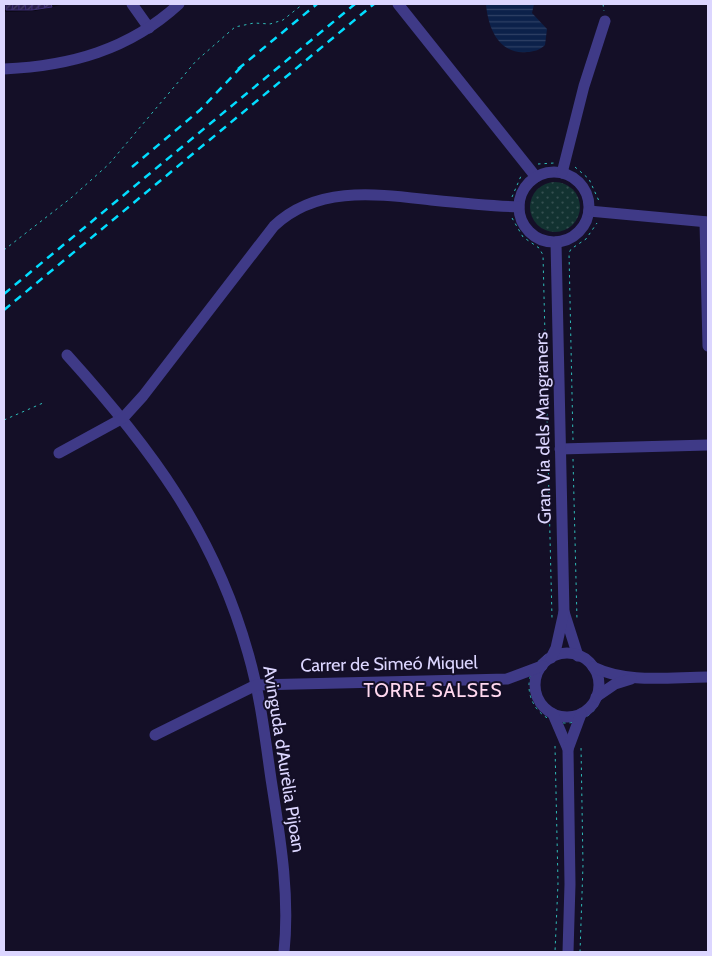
<svg xmlns="http://www.w3.org/2000/svg" width="712" height="956" font-family="Cabin,sans-serif">
	<style>
		.grass { fill: url(#grass-dots) }
		.water { fill: url(#water-rules) }
		.shadow { fill: #0007 }
		.building { fill: url(#building-hatch); stroke: #3d2d75 }
		.lines { fill: none; stroke-linecap: round; stroke-linejoin: round }
		.path { stroke: #2ebbb7; stroke-width: 1; stroke-dasharray: 2.5 4; stroke-linecap: butt }
		.minor { stroke: #3f3a87; stroke-width: 11 }
		.rail { stroke: #02ddff; stroke-width: 2.5; stroke-dasharray: 8 6; stroke-linecap: butt }
		.labels { text-anchor: middle; dominant-baseline: central; stroke-width: 4; stroke-linejoin: round; paint-order: stroke }
		.street-label { font-size: 18px; fill: #dcd6ff; stroke: #140f27 }
		.neighbourhood-label { font-size: 19px; letter-spacing: 1px; fill: #ffd8ef; stroke: #140f27 }
	</style>
	<defs>
		<pattern id="grass-dots" width="8" height="8" patternUnits="userSpaceOnUse" patternTransform="scale(1.25)"><rect width="8" height="8" fill="#123231"/><path d="M2 2h.1M6 6h.1" fill="none" stroke="#344f50" stroke-width="1.8" stroke-linecap="round"/></pattern>
		<pattern id="water-rules" width="6" height="5" patternUnits="userSpaceOnUse" patternTransform="scale(1.25)"><rect width="6" height="5" fill="#0c214a"/><path d="M0 2.5h6" fill="none" stroke="#2f4065"/></pattern>
		<pattern id="building-hatch" width="6" height="6" patternUnits="userSpaceOnUse" patternTransform="scale(1.25)"><rect width="6" height="6" fill="#261b49"/><path d="M-1 1l2-2M0 6l6-6M5 7l2-2" fill="none" stroke="#453b64"/></pattern>
	</defs>
	<rect width="100%" height="100%" fill="#140f27"/>
	<circle class="grass" cx="555" cy="207" r="25"/>
	<path class="water" d="M 486,4 L 534,4 L 532,13 L 547,29 L 545,45 C 540,50 533,52 527,52 C 499,55 488,28 486,4 Z"/>
	<path class="shadow" d="M 4,4 L 65,4 L 35,11 L 4,12 Z"/>
	<g class="building">
		<path d="M 6,4 L 13,4 L 12,10 L 6,10 Z"/>
		<path d="M 13,4 L 19,4 L 19,10 L 12,10 Z"/>
		<path d="M 19,4 L 25,4 L 26,10 L 19,10 Z"/>
		<path d="M 25,4 L 32,4 L 32,10 L 26,10 Z"/>
		<path d="M 32,4 L 38,4 L 39,9 L 32,10 Z"/>
		<path d="M 38,4 L 44,4 L 45,8 L 39,9 Z"/>
		<path d="M 44,4 L 51,4 L 52,7 L 45,8 Z"/>
	</g>
	<g class="lines">
		<g class="path">
			<path d="M 603,4 L 604,11"/>
			<path d="M 538,164 L 554,163"/>
			<path d="M 575,167 L 589,179 L 599,201"/>
			<path d="M 512,197 L 521,176"/>
			<path d="M 512,218 L 523,237 L 539,248 L 543,255 L 552,618"/>
			<path d="M 4,250 L 71,198 L 109,164 L 196,61 L 235,27 L 254,23 L 270,24 L 283,20 L 303,4"/>
			<path d="M 4,420 L 43,403"/>
			<path d="M 573,440 L 569,253 L 571,249 L 586,239 L 597,223"/>
			<path d="M 573,459 L 577,620"/>
			<circle cx="566" cy="686" r="37"/>
			<path d="M 555,746 L 558,883 L 555,952"/>
			<path d="M 580,952 L 583,865 L 581,746"/>
		</g>
		<g class="minor">
			<path d="M 132,4 L 149,28"/>
			<path d="M 398,4 L 536,177"/>
			<path d="M 4,69 C 70,66 129,50 179,4"/>
			<circle cx="554" cy="207" r="35"/>
			<path d="M 562,173 L 584,86 L 605,21"/>
			<path d="M 589,211 L 708,222"/>
			<path d="M 705,222 L 708,346"/>
			<path d="M 67,355 C 150,447 214,532 248,653 C 260,694 265,737 271,779 C 280,837 290,894 284,952"/>
			<path d="M 560,449 L 708,445"/>
			<path d="M 59,453 L 123,418 L 143,396 L 274,226 C 317,185 377,194 431,200 C 460,203 490,206 519,207"/>
			<path d="M 564,612 L 578,656"/>
			<circle cx="567" cy="685" r="32"/>
			<path d="M 551,658 L 556,648 L 564,612 L 556,242"/>
			<path d="M 593,667 C 628,684 670,677 708,677"/>
			<path d="M 596,697 L 615,684 L 631,679"/>
			<path d="M 553,714 L 568,749 L 570,884 L 568,952"/>
			<path d="M 155,735 L 256,685 L 507,679 L 542,666"/>
			<path d="M 568,749 L 581,714"/>
		</g>
		<g class="rail">
			<path d="M 238,69 L 317,4"/>
			<path d="M 132,167 L 200,110 L 244,64"/>
			<path d="M 4,294 L 355,4"/>
			<path d="M 4,310 L 374,4"/>
		</g>
	</g>
	<g class="labels">
		<g class="street-label">
			<text transform="translate(543 428) rotate(-91)">Gran Via dels Mangraners</text>
			<text transform="translate(389 664) rotate(-1)">Carrer de Simeó Miquel</text>
			<text transform="translate(284 759) rotate(81)">Avinguda d'Aurèlia Pijoan</text>
		</g>
		<g class="neighbourhood-label">
			<text x="433" y="690">TORRE SALSES</text>
		</g>
	</g>
	<rect width="712" height="956" fill="none" stroke="#dcd6ff" stroke-width="10"/>
</svg>
